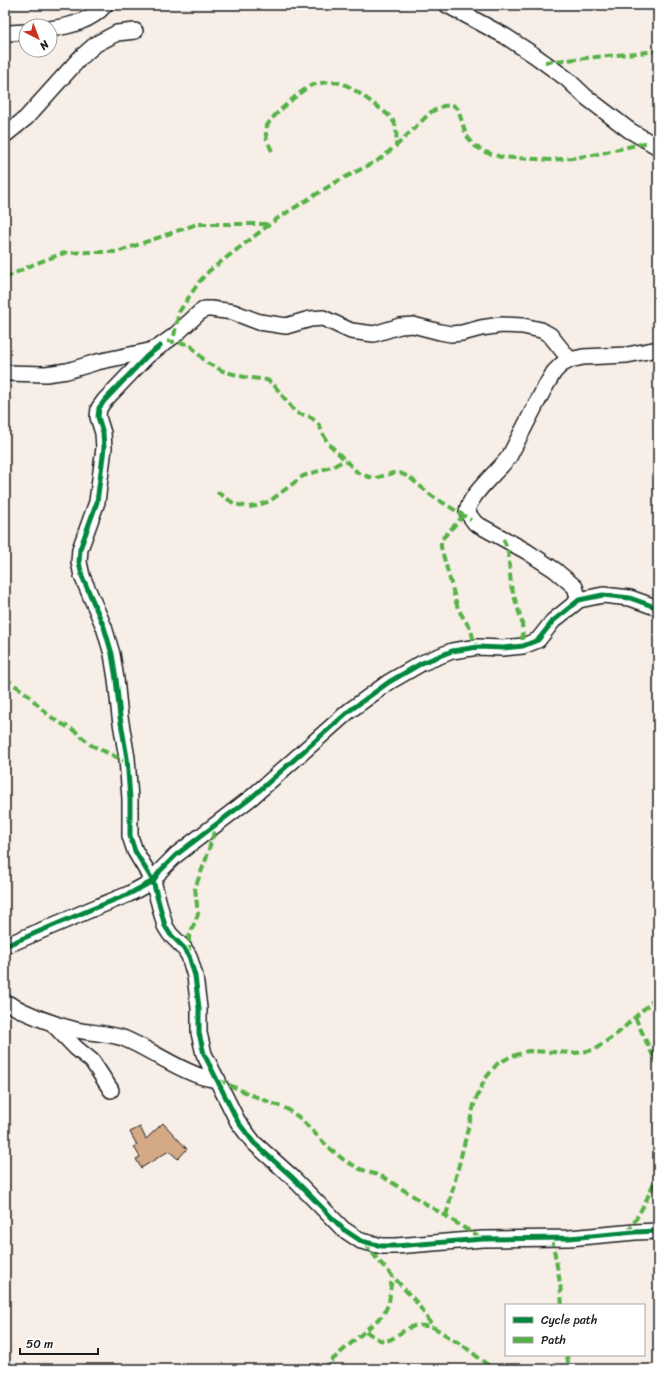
<svg xmlns="http://www.w3.org/2000/svg" width="663" height="1374" font-family="Sriracha,sans-serif">
	<style>
		.building { fill: #d4a986; stroke: #1c1c1c }
		.lines { fill: none; stroke-linecap: round; stroke-linejoin: round }
		.minor-casing { stroke: #1c1c1c; stroke-width: 18 }
		.minor { stroke: #fff; stroke-width: 15 }
		.quiet { stroke: #55b145; stroke-width: 4; stroke-dasharray: 8 4; stroke-linecap: butt }
		.cycleway-casing { stroke: #fff; stroke-width: 8 }
		.cycleway { stroke: #00873e; stroke-width: 5 }
	</style>
	<rect width="100%" height="100%" fill="#f6eee7"/>
	<filter id="ink" filterUnits="userSpaceOnUse"><feTurbulence type="fractalNoise" baseFrequency=".025" numOctaves="2"/><feDisplacementMap in="SourceGraphic" scale="8" xChannelSelector="R" yChannelSelector="G"/><feConvolveMatrix kernelMatrix="1 2 1 2 8 2 1 2 1" color-interpolation-filters="sRGB"/></filter>
	<g filter="url(#ink)">
		<path class="building" d="M 163,1123 L 187,1149 L 178,1159 L 169,1151 L 141,1168 L 136,1159 L 140,1157 L 134,1147 L 137,1145 L 130,1132 L 140,1127 L 146,1139 Z"/>
		<g class="lines">
			<defs>
				<g id="minor">
					<path d="M 447,5 L 505,36 L 534,55 L 567,79 L 586,97 L 629,130 L 658,147"/>
					<path d="M 50,29 C 70,26 91,21 105,5"/>
					<path d="M 5,35 L 9,33 L 26,32"/>
					<path d="M 5,135 L 26,118 L 80,58 L 96,44 L 117,33 L 135,31"/>
					<path d="M 160,346 L 147,356 L 105,400 L 99,408 L 98,417 L 103,433 L 104,448 L 97,502 L 80,549 L 79,562 L 82,576 L 104,627 L 112,654 L 116,679 L 120,717 L 127,758 L 130,799 L 130,836 L 135,851 L 153,881 L 165,926 L 170,934 L 184,948 L 189,956 L 195,976 L 199,1008 L 199,1033 L 204,1054 L 238,1122 L 254,1143 L 292,1177 L 343,1229 L 361,1241 L 382,1246 L 396,1246 L 483,1239 L 569,1238 L 635,1232 L 658,1231"/>
					<path d="M 5,373 L 46,374 L 67,371 L 97,362 L 149,351 L 160,346 L 174,336 L 199,313 L 205,309 L 211,309 L 233,312 L 259,322 L 286,326 L 310,319 L 323,318 L 351,331 L 374,334 L 400,326 L 413,325 L 440,332 L 451,334 L 462,333 L 481,328 L 501,325 L 523,326 L 541,330 L 550,335 L 570,360"/>
					<path d="M 579,600 L 575,587 L 555,570 L 526,551 L 475,523 L 467,512 C 468,496 498,471 509,457 L 544,389 L 554,372 L 561,365 L 570,360 L 583,357 L 627,355 L 658,349"/>
					<path d="M 5,946 L 92,909 L 129,894 L 153,881 L 160,871 L 176,855 L 252,797 L 349,711 L 389,682 L 422,663 L 452,651 L 478,647 L 503,648 L 523,646 L 538,640 L 553,621 L 579,600 L 603,595 L 630,598 L 658,608"/>
					<path d="M 5,1002 C 27,1014 51,1024 76,1030 C 91,1033 108,1033 123,1038 C 150,1049 173,1067 200,1076 C 205,1078 212,1079 218,1080"/>
					<path d="M 52,1023 L 76,1048 L 92,1061 L 111,1090"/>
				</g>
			</defs>
			<use href="#minor" class="minor-casing"/>
			<use href="#minor" class="minor"/>
			<g class="quiet">
				<path d="M 545,62 L 658,51"/>
				<path d="M 272,151 C 269,145 265,137 266,131 C 266,127 268,123 271,120 C 277,112 302,90 310,86 C 318,83 332,81 340,83 C 350,85 365,98 374,104 C 394,119 398,120 396,146"/>
				<path d="M 5,278 L 32,265 L 58,255 L 65,253 L 89,252 L 117,252 L 197,224 L 270,224"/>
				<path d="M 174,336 L 179,312 L 199,282 L 209,271 L 278,218 L 336,182 L 377,161 L 396,146 L 431,112 L 443,106 L 453,105 L 458,109 L 466,135 L 470,140 L 475,146 L 485,152 L 501,157 L 550,160 L 572,158 L 593,155 L 649,142"/>
				<path d="M 167,341 L 189,344 L 207,363 L 223,371 L 244,377 L 267,380 L 274,385 L 296,413 L 311,417 L 319,425 L 327,442 L 358,473 L 369,477 L 376,478 L 393,473 L 400,473 L 409,477 L 432,496 L 471,520"/>
				<path d="M 217,492 L 235,504 L 249,507 L 256,506 L 270,501 L 303,476 L 334,466 L 345,460"/>
				<path d="M 464,515 L 441,540 L 441,547 L 458,609 L 471,630 L 474,642 L 478,647"/>
				<path d="M 503,539 L 508,549 L 511,586 L 522,622 L 523,646"/>
				<path d="M 5,678 L 27,694 L 46,713 L 58,722 L 74,730 L 91,745 L 127,762"/>
				<path d="M 189,954 L 189,937 L 198,914 L 195,888 L 206,859 L 216,825"/>
				<path d="M 635,1017 L 653,1056 L 658,1064"/>
				<path d="M 218,1080 L 254,1096 L 287,1109 L 300,1118 L 328,1147 L 344,1160 L 360,1169 L 383,1177 L 482,1239"/>
				<path d="M 446,1216 L 475,1101 L 485,1079 L 497,1064 L 510,1057 L 528,1051 L 575,1053 L 594,1050 L 618,1033 L 658,996"/>
				<path d="M 628,1233 L 645,1203 L 658,1173"/>
				<path d="M 552,1238 L 560,1283 L 562,1305"/>
				<path d="M 365,1243 L 377,1259 L 418,1304 L 433,1327 L 465,1347 L 493,1369"/>
				<path d="M 366,1331 C 391,1352 391,1334 414,1326 C 420,1325 427,1326 433,1327"/>
				<path d="M 567,1355 L 569,1369"/>
				<path d="M 322,1369 L 383,1315 L 389,1303 L 392,1276"/>
			</g>
			<defs>
				<g id="cycleway">
					<path d="M 160,346 L 147,356 L 105,400 L 99,408 L 98,417 L 103,433 L 104,448 L 97,502 L 80,549 L 79,562 L 82,576 L 104,627 L 112,654 L 116,679 L 120,717 L 127,758 L 130,799 L 130,836 L 135,851 L 153,881 L 165,926 L 170,934 L 184,948 L 189,956 L 195,976 L 199,1008 L 199,1033 L 204,1054 L 238,1122 L 254,1143 L 292,1177 L 343,1229 L 361,1241 L 382,1246 L 396,1246 L 483,1239 L 569,1238 L 635,1232 L 658,1231"/>
					<path d="M 5,946 L 92,909 L 129,894 L 153,881 L 160,871 L 176,855 L 252,797 L 349,711 L 389,682 L 422,663 L 452,651 L 478,647 L 503,648 L 523,646 L 538,640 L 553,621 L 579,600 L 603,595 L 630,598 L 658,608"/>
				</g>
			</defs>
			<use href="#cycleway" class="cycleway-casing"/>
			<use href="#cycleway" class="cycleway"/>
		</g>
	</g>
	<rect width="663" height="1374" fill="none" stroke="#fff" stroke-width="20"/>
	<rect x="10" y="10" width="643" height="1354" fill="none" stroke="#1c1c1c" stroke-width="1.5" filter="url(#ink)"/>
	<rect x="505" y="1304" width="140" height="52" fill="#ffffff" stroke="#a4a4a4"/>
	<rect x="513" y="1317" width="20" height="6" fill="#00873e" stroke="#a4a4a4"/>
	<text x="541" y="1324" font-size="12" fill="#1c1c1c">Cycle path</text>
	<rect x="513" y="1337" width="20" height="6" fill="#55b145" stroke="#a4a4a4"/>
	<text x="541" y="1344" font-size="12" fill="#1c1c1c">Path</text>
	<g transform="translate(38 38) rotate(138)"><circle r="19" fill="#ffffff" stroke="#a4a4a4"/>
	<path d="M0-3L7 15L0 10L-7 15Z" fill="#c8321e"/>
	<text y="-6" font-size="11" font-weight="bold" text-anchor="middle" fill="#1c1c1c">N</text>
	</g>
	<path d="M20 1348v6h78v-6" fill="none" stroke="#1c1c1c" stroke-width="2"/>
	<text x="26" y="1348" font-size="12" fill="#1c1c1c" stroke="#ffffff" stroke-width="3" paint-order="stroke">50 m</text>
</svg>
